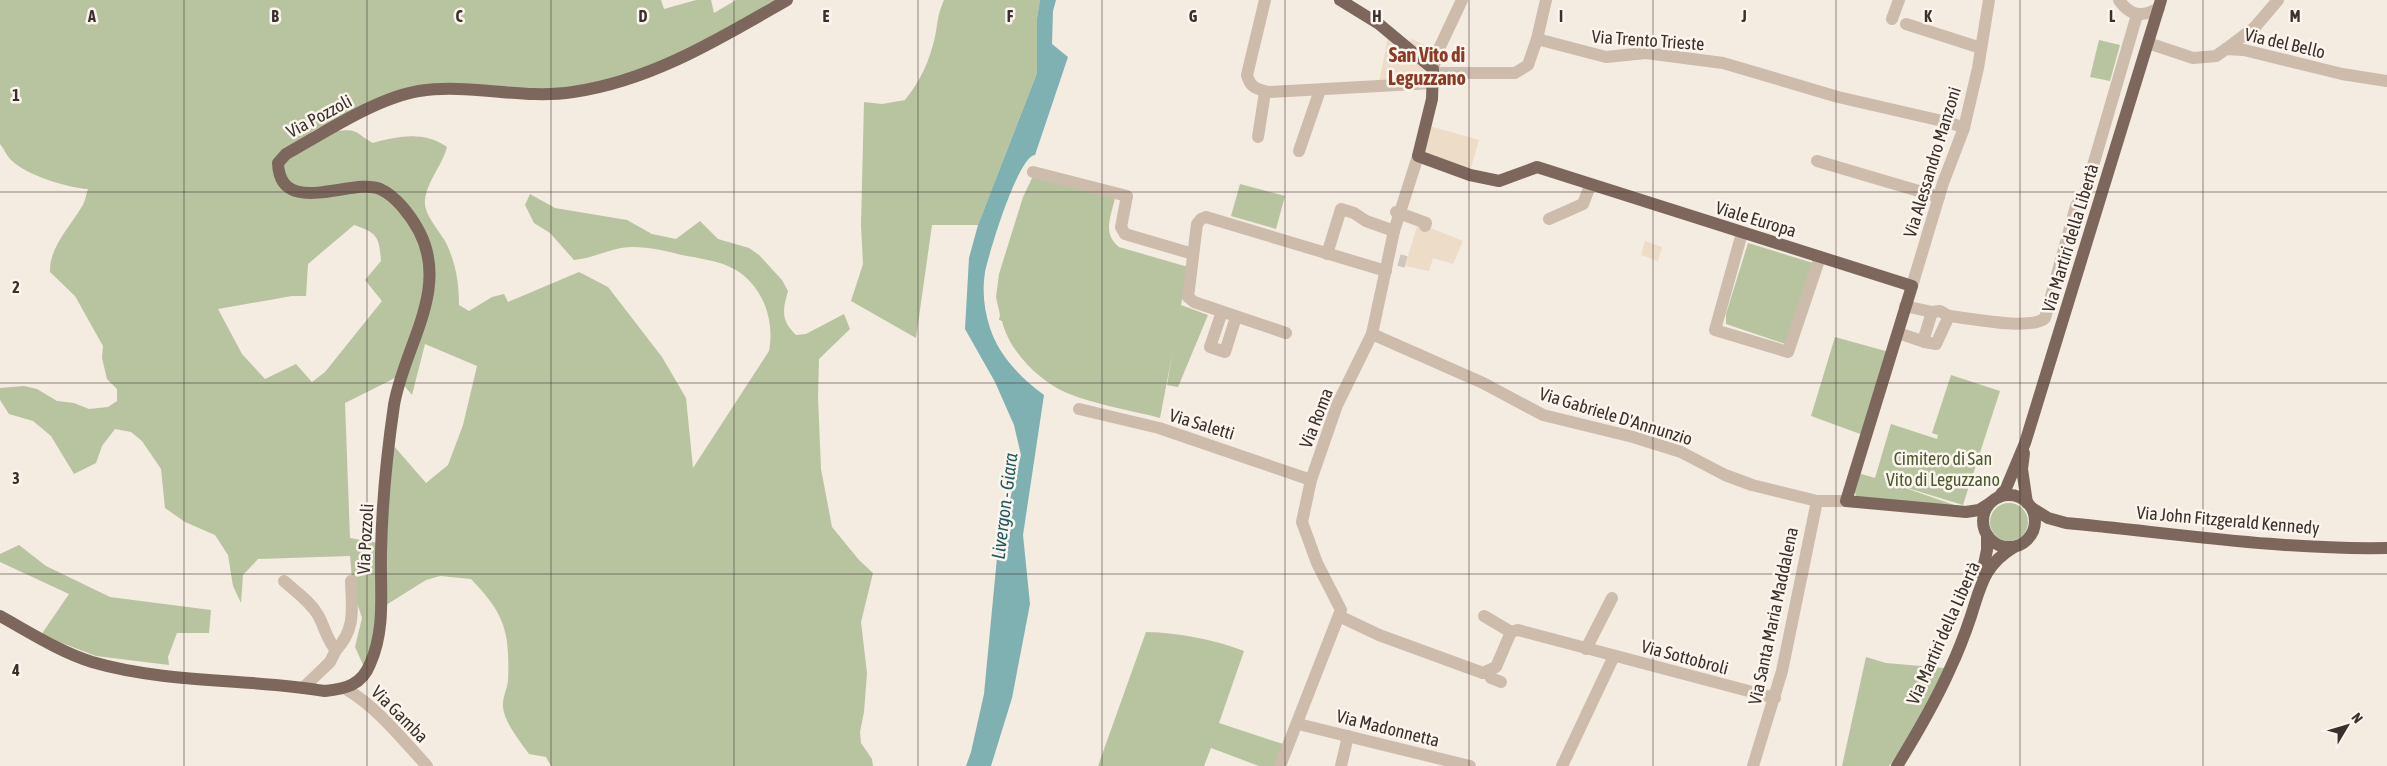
<svg xmlns="http://www.w3.org/2000/svg" width="2387" height="766" font-family="'Asap Condensed',sans-serif">
	<style>
		.green { fill: #b8c4a0; fill-rule: evenodd }
		.plaza { fill: #ecdcc8 }
		.water { fill: #7fb0b2 }
		.lines { fill: none; stroke-linecap: round; stroke-linejoin: round }
		.minor-tunnel { stroke: #cfc6bd; stroke-width: 12; stroke-dasharray: 12 6; stroke-linecap: butt }
		.minor { stroke: #cdbbac; stroke-width: 12 }
		.major { stroke: #7d675c; stroke-width: 12 }
		.grid { fill: none; stroke: #3b302b; stroke-width: 1; stroke-opacity: 0.55 }
		.labels { text-anchor: middle; dominant-baseline: central; stroke-width: 5; stroke-linejoin: round; paint-order: stroke }
		.street-label { font-size: 18px; fill: #3b302b; stroke: #fbf5ee }
		.park-label { font-size: 18px; fill: #4a5a2e; stroke: #fbf5ee }
		.water-label { font-size: 19px; font-style: italic; fill: #1f5a5e; stroke: #fbf5ee }
		.quarter-label { font-size: 20px; font-weight: bold; fill: #8c3b22; stroke: #fbf5ee }
		.grid-label { font-size: 16px; text-anchor: middle; font-weight: bold; fill: #3b302b; stroke: #fbf5ee; stroke-width: 5; stroke-linejoin: round; paint-order: stroke }
	</style>
	<rect width="100%" height="100%" fill="#f4ebe1"/>
	<g class="green">
		<path d="M 0,0 L 661,0 L 664,9 L 696,0 L 711,0 L 714,13 L 736,0 L 792,0 L 749,25 L 590,89 L 405,92 L 314,130 L 288,153 L 337,131 C 359,128 356,134 373,143 C 399,136 424,131 447,147 C 442,166 427,181 425,200 C 423,215 441,232 447,245 C 456,264 459,284 459,305 L 469,311 L 492,297 L 504,294 L 508,302 L 579,272 L 608,287 L 662,357 L 686,398 L 693,468 L 769,351 C 775,321 763,285 734,269 C 720,261 698,258 682,255 C 666,251 650,247 633,247 C 612,247 595,258 574,260 L 550,233 L 534,223 L 525,205 L 530,194 L 555,208 L 627,220 L 652,234 L 676,239 L 700,221 L 718,239 L 749,248 L 759,255 L 782,280 L 788,291 C 783,309 780,320 796,335 L 806,334 L 844,314 L 850,329 L 819,359 L 818,397 L 821,469 L 832,527 L 859,560 L 873,573 L 861,622 L 867,673 L 864,712 L 860,732 L 861,743 L 872,759 L 873,766 L 551,766 L 546,757 L 529,754 C 521,743 504,722 503,707 C 502,699 507,689 508,681 C 510,632 505,614 471,579 L 440,576 L 426,580 L 386,605 L 365,669 L 355,647 L 362,618 L 353,590 L 350,556 L 258,559 L 243,575 L 241,603 L 233,586 L 228,555 L 215,535 L 185,522 L 165,508 L 161,469 L 142,441 L 131,432 L 115,429 L 102,446 L 96,463 L 74,474 L 51,436 L 33,421 L 9,414 L 0,400 L 0,388 L 24,386 L 37,389 L 57,401 L 74,403 L 89,409 L 108,407 L 117,401 L 117,389 L 107,379 L 102,358 L 103,346 L 75,296 L 50,272 C 49,248 69,228 81,208 C 85,203 86,195 88,189 C 68,188 26,175 11,160 C 7,156 4,149 0,144 ZM 354,225 C 378,233 379,237 381,261 L 365,280 L 382,301 L 325,372 L 312,382 L 296,364 L 265,379 L 242,354 L 218,309 L 292,296 L 306,296 L 308,264 ZM 425,344 L 477,366 L 463,425 L 448,465 L 426,483 L 387,438 L 379,543 L 350,538 L 345,403 L 397,377 L 412,395 Z"/>
		<path d="M 944,0 L 1040,0 L 1037,18 L 1037,73 L 978,225 L 932,225 L 916,338 L 851,301 L 863,264 L 861,225 L 864,102 L 882,104 L 905,100 C 921,80 929,62 935,37 C 938,22 937,16 944,0 Z"/>
		<path d="M 2099,40 L 2120,45 L 2110,81 L 2090,77 Z"/>
		<path d="M 1033,176 L 1115,198 C 1111,216 1102,234 1119,247 L 1188,267 L 1181,305 L 1208,315 L 1178,387 L 1167,385 L 1172,355 L 1160,418 C 1130,410 1096,405 1067,393 C 1039,381 1009,351 1002,321 L 999,320 L 1000,315 L 996,297 L 999,274 L 1023,197 Z"/>
		<path d="M 1240,184 L 1285,196 L 1276,229 L 1231,216 Z"/>
		<path d="M 1748,243 L 1813,263 L 1788,345 L 1726,324 L 1726,314 Z"/>
		<path d="M 1835,337 L 1889,352 L 1863,435 L 1811,416 Z"/>
		<path d="M 1951,375 L 2000,391 L 1963,505 L 1891,483 L 1960,507 L 1857,498 L 1853,488 L 1858,473 L 1875,478 L 1891,424 L 1937,439 L 1938,435 L 1932,433 Z"/>
		<circle cx="2009" cy="522" r="19"/>
		<path d="M 19,545 L 46,566 L 110,597 L 211,610 L 209,633 L 177,633 L 168,657 L 169,665 L 96,656 L 41,635 L 69,594 L 0,562 L 0,554 Z"/>
		<path d="M 1146,632 C 1180,633 1212,639 1244,651 L 1219,723 L 1286,745 L 1277,766 L 1259,766 L 1211,748 L 1204,766 L 1098,766 Z"/>
		<path d="M 1866,657 L 1886,663 L 1945,668 L 1917,725 L 1889,766 L 1842,766 Z"/>
	</g>
	<g class="plaza">
		<path d="M 1388,37 L 1407,43 L 1412,39 L 1438,51 L 1439,84 L 1379,83 Z"/>
		<path d="M 1426,125 L 1479,140 L 1470,171 L 1418,154 Z"/>
		<path d="M 1418,223 L 1463,241 L 1453,264 L 1433,258 L 1429,271 L 1405,266 Z"/>
		<path d="M 1645,241 L 1662,247 L 1658,261 L 1641,255 Z"/>
	</g>
	<path class="water" d="M 1040,0 L 1056,0 L 1053,11 L 1052,44 L 1068,57 L 1035,155 C 1018,156 989,253 985,272 C 982,290 984,310 990,328 C 999,356 1021,378 1044,395 L 1023,535 L 1030,604 L 1012,698 L 991,766 L 966,766 L 971,752 L 984,694 L 998,547 L 1021,455 L 1014,425 L 995,382 L 965,329 L 969,258 L 978,225 L 1037,73 L 1037,18 Z"/>
	<g class="lines">
		<path class="minor-tunnel" d="M 1399,260 L 1406,262"/>
		<g class="minor">
			<path d="M 1265,0 L 1247,75 C 1250,87 1256,89 1268,92 L 1434,83"/>
			<path d="M 2119,0 C 2130,16 2142,18 2159,8"/>
			<path d="M 1892,19 L 1899,0"/>
			<path d="M 1906,24 L 1981,48"/>
			<path d="M 1537,39 L 1546,0"/>
			<path d="M 2148,43 L 2193,58 L 2216,56 L 2226,49 L 2244,50 L 2342,74 L 2387,81"/>
			<path d="M 2226,49 L 2255,27 L 2278,0"/>
			<path d="M 1433,69 L 1437,53 L 1462,0"/>
			<path d="M 1433,73 L 1515,73 L 1528,65 L 1537,39 L 1606,57 L 1646,53 L 1723,63 L 1838,97 L 1951,123 L 1964,128"/>
			<path d="M 1258,137 L 1265,92"/>
			<path d="M 1299,151 L 1320,90"/>
			<path d="M 1817,161 L 1939,197"/>
			<path d="M 1033,172 L 1127,196 L 1121,227 L 1125,234 L 1193,254"/>
			<path d="M 1396,212 L 1426,223 L 1425,226"/>
			<path d="M 1549,219 L 1583,204 L 1590,186"/>
			<path d="M 1742,233 L 1715,330 L 1788,352 L 1820,257"/>
			<path d="M 1327,254 L 1341,209 L 1354,213 L 1366,221 L 1394,231"/>
			<path d="M 1912,286 L 1943,183 L 1964,128 L 1978,68 L 1989,0"/>
			<path d="M 1905,306 L 1932,312 L 1940,311 L 1949,316 C 1969,318 2031,331 2045,318 L 2076,206 L 2085,193 L 2137,15"/>
			<path d="M 1222,312 L 1210,347 L 1225,352 L 1236,317"/>
			<path d="M 1932,312 L 1924,338 L 1925,342 L 1936,344 L 1949,316"/>
			<path d="M 1286,333 L 1194,302 L 1188,297 L 1197,224 L 1201,219 L 1206,217 L 1386,271"/>
			<path d="M 1898,333 L 1925,342"/>
			<path d="M 1372,334 L 1483,383 L 1543,415 L 1633,437 L 1681,452 L 1725,475 L 1752,485 L 1817,501 L 1846,501"/>
			<path d="M 1079,409 L 1159,428 L 1311,480"/>
			<path d="M 284,581 C 296,592 310,601 318,615 C 325,627 326,639 336,650 C 356,629 352,609 351,581"/>
			<path d="M 1339,616 L 1379,635 L 1483,673 L 1496,667 L 1511,632 L 1518,630 L 1775,698"/>
			<path d="M 1484,616 L 1511,632"/>
			<path d="M 1586,649 L 1612,598"/>
			<path d="M 1488,672 L 1491,678 L 1501,682"/>
			<path d="M 303,688 L 330,662 L 336,650"/>
			<path d="M 346,689 C 377,707 402,739 427,766"/>
			<path d="M 1298,724 L 1470,766"/>
			<path d="M 1280,766 L 1341,610 L 1317,563 L 1302,522 L 1311,480 L 1337,405 L 1372,334 L 1394,231 L 1418,156"/>
			<path d="M 1341,766 L 1348,736"/>
			<path d="M 1562,766 L 1614,656"/>
			<path d="M 1753,766 L 1782,671 L 1817,501"/>
		</g>
		<g class="major">
			<path d="M 1340,0 L 1379,24 L 1433,69 L 1432,99 L 1418,156 L 1470,175 L 1499,181 L 1537,167 L 1912,286 L 1846,501 L 1966,512 L 1979,510 L 1990,503"/>
			<path d="M 2024,453 L 2022,469 L 2027,503"/>
			<circle cx="2009" cy="521" r="26"/>
			<path d="M 1999,497 L 2007,486 L 2025,443 L 2161,0"/>
			<path d="M 2032,508 L 2048,518 L 2066,523 C 2173,533 2280,550 2387,548"/>
			<path d="M 1982,574 L 1987,550 L 1987,535"/>
			<path d="M 0,616 C 29,632 60,652 92,662 C 168,684 248,678 325,691 C 345,689 362,685 370,664 C 386,629 380,590 381,552 C 382,503 387,453 394,405 C 404,346 450,290 419,231 C 411,216 396,196 380,189 C 353,177 280,219 278,163 L 286,154 C 324,133 376,98 419,91 C 470,83 522,100 573,92 C 651,81 721,38 787,0"/>
			<path d="M 1897,766 C 1916,735 1935,703 1950,669 C 1958,652 1965,634 1971,616 C 1981,585 1984,565 2014,547"/>
		</g>
	</g>
	<path class="grid" d="M 184,0 L 184,766M 367,0 L 367,766M 551,0 L 551,766M 734,0 L 734,766M 918,0 L 918,766M 1102,0 L 1102,766M 1285,0 L 1285,766M 1469,0 L 1469,766M 1653,0 L 1653,766M 1836,0 L 1836,766M 2020,0 L 2020,766M 2203,0 L 2203,766M 0,192 L 2387,192M 0,383 L 2387,383M 0,574 L 2387,574"/>
	<g class="labels">
		<g class="street-label">
			<text transform="translate(1648 40) rotate(4)">Via Trento Trieste</text>
			<text transform="translate(2285 43) rotate(13)">Via del Bello</text>
			<text transform="translate(319 116) rotate(-28)">Via Pozzoli</text>
			<text transform="translate(1932 162) rotate(-73)">Via Alessandro Manzoni</text>
			<text transform="translate(1756 219) rotate(17)">Viale Europa</text>
			<text transform="translate(2070 238) rotate(-73)">Via Martiri della Libertà</text>
			<text transform="translate(1616 416) rotate(17)">Via Gabriele D'Annunzio</text>
			<text transform="translate(1316 418) rotate(-69)">Via Roma</text>
			<text transform="translate(1202 424) rotate(17)">Via Saletti</text>
			<text transform="translate(2228 520) rotate(5)">Via John Fitzgerald Kennedy</text>
			<text transform="translate(365 539) rotate(-87)">Via Pozzoli</text>
			<text transform="translate(1773 616) rotate(-78)">Via Santa Maria Maddalena</text>
			<text transform="translate(1943 633) rotate(-66)">Via Martiri della Libertà</text>
			<text transform="translate(1685 657) rotate(15)">Via Sottobroli</text>
			<text transform="translate(400 714) rotate(45)">Via Gamba</text>
			<text transform="translate(1388 728) rotate(14)">Via Madonnetta</text>
		</g>
		<g class="park-label">
			<text x="1943" y="458">Cimitero di San<tspan x="1943" dy="21">Vito di Leguzzano</tspan></text>
		</g>
		<g class="water-label">
			<text transform="translate(1004 506) rotate(-83)">Livergon - Giara</text>
		</g>
		<g class="quarter-label">
			<text x="1427" y="54">San Vito di<tspan x="1427" dy="23">Leguzzano</tspan></text>
		</g>
	</g>
	<g class="grid-label">
		<text x="92" y="22">A</text>
		<text x="275" y="22">B</text>
		<text x="459" y="22">C</text>
		<text x="643" y="22">D</text>
		<text x="826" y="22">E</text>
		<text x="1010" y="22">F</text>
		<text x="1193" y="22">G</text>
		<text x="1377" y="22">H</text>
		<text x="1561" y="22">I</text>
		<text x="1744" y="22">J</text>
		<text x="1928" y="22">K</text>
		<text x="2112" y="22">L</text>
		<text x="2295" y="22">M</text>
		<text x="16" y="101">1</text>
		<text x="16" y="293">2</text>
		<text x="16" y="484">3</text>
		<text x="16" y="676">4</text>
	</g>
	<g transform="translate(2347 726) rotate(52)" stroke="#fbf5ee" stroke-width="4" paint-order="stroke">
	<path d="M0-4L9 19L0 12L-9 19Z" fill="#3b302b"/>
	<text y="-8" font-size="14" font-weight="bold" text-anchor="middle" fill="#3b302b">N</text>
	</g>
</svg>
